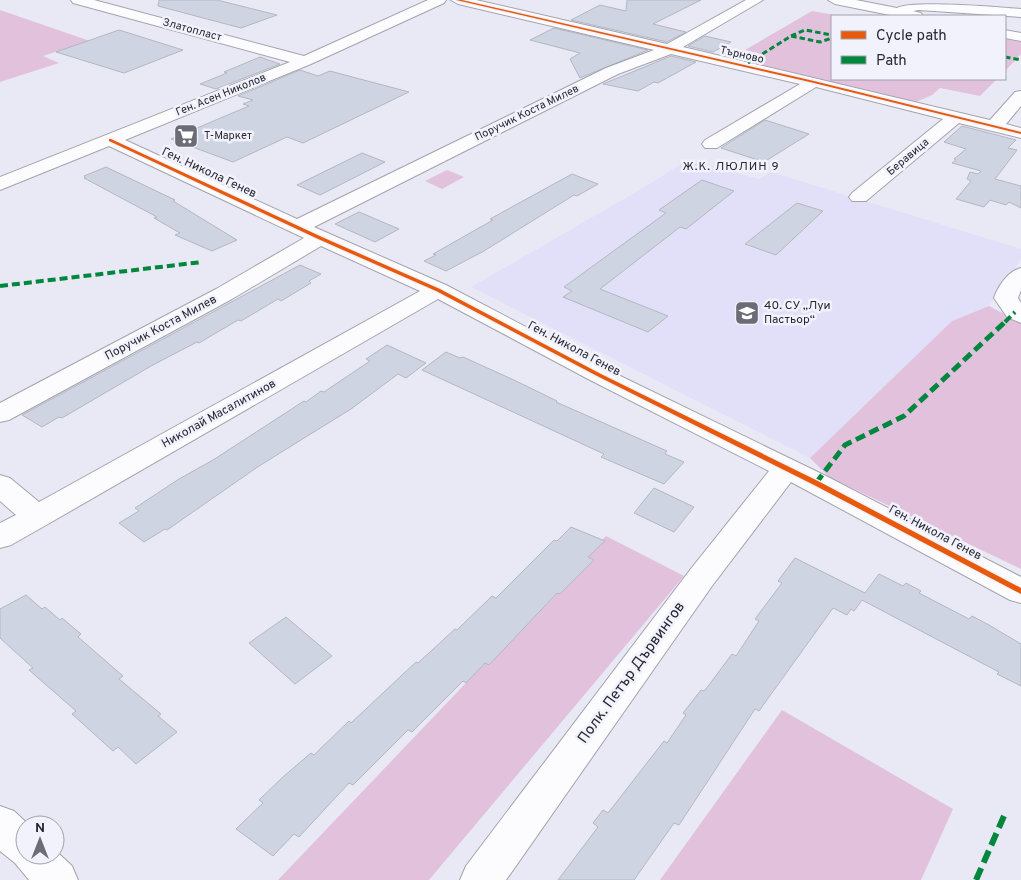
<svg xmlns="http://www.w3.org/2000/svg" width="1021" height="880" font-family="Overpass,sans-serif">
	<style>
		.built { fill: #e1e0f8 }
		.green { fill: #e2c1dd }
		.building { fill: #ced4e2; stroke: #b4b7c1 }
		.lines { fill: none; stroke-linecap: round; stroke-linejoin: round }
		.minor-casing { stroke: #a4a3ad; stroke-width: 2 }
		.minor { fill: #fcfcfe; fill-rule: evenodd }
		.quiet-far3 { stroke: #00873e; stroke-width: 3; stroke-dasharray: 5.5 3; stroke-linecap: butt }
		.quiet-far2 { stroke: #00873e; stroke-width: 4; stroke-dasharray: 8 4; stroke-linecap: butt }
		.quiet-far1 { stroke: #00873e; stroke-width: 5; stroke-dasharray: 10 5; stroke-linecap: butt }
		.quiet { stroke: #00873e; stroke-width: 6; stroke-dasharray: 13 6; stroke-linecap: butt }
		.cycleway-casing { stroke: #f2f2fc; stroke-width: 3 }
		.cycleway { fill: #e8590c; fill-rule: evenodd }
		.labels { text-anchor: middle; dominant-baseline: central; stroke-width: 5; stroke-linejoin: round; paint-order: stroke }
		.far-street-label { font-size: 11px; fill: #292832; stroke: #f2f2fc }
		.far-poi-label { font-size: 11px; fill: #292832; stroke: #f2f2fc; text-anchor: start }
		.far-quarter-label { font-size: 12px; letter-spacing: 1px; fill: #292832; stroke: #f2f2fc }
		.street-label { font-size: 12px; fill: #292832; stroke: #f2f2fc }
		.poi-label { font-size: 12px; fill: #292832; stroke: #f2f2fc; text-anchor: start }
		.near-street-label { font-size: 15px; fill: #292832; stroke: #f2f2fc }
	</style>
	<rect width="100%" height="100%" fill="#e9e9f6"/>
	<path class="built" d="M 687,160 L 759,179 L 771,172 L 1021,249 L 1021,259 L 989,306 L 952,321 L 810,458 L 471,287 L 648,185 Z"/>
	<g class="green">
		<path d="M 0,10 L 90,41 L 43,56 L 59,63 L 0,82 Z"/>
		<path d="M 812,11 L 840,16 L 832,16 L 832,79 L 997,79 L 980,96 L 940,88 L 932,95 L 916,102 L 750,62 L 761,54 L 745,50 Z"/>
		<path d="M 1005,39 L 1021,42 L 1021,54 L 1005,71 Z"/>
		<path d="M 447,170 L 464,177 L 442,189 L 425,181 Z"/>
		<path d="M 989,306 L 1021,323 L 1021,569 L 829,477 L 810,458 L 952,321 Z"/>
		<path d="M 606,536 L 684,576 L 429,880 L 278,880 Z"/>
		<path d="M 782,710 L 953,809 L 921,880 L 660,880 Z"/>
	</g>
	<g class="building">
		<path d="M 159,0 L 217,0 L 277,15 L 241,28 L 158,6 Z"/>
		<path d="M 627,0 L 701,0 L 653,24 L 686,32 L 667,42 L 571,20 L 600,5 L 626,11 Z"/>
		<path d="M 554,28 L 648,50 L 580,78 L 570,59 L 580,53 L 530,40 Z"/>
		<path d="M 119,30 L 183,50 L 124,73 L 56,52 Z"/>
		<path d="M 705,36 L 731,42 L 713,52 L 688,46 Z"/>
		<path d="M 671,56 L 696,62 L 658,83 L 654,82 L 638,91 L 603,84 Z"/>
		<path d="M 260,57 L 280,64 L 216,89 L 200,84 L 227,73 L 224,72 Z"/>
		<path d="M 300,70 L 318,76 L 330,71 L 409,92 L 303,143 L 287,137 L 233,162 L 171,139 L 249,106 L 243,104 L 253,100 L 238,96 Z"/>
		<path d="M 765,120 L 809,134 L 764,162 L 721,148 Z"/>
		<path d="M 962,126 L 1016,140 L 1008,148 L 1017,150 L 995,179 L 1021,186 L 1021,208 L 1009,202 L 1006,205 L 990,200 L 984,207 L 956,199 L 971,181 L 967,179 L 970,172 L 978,174 L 981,171 L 952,163 L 956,160 L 954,159 L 966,149 L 944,142 Z"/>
		<path d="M 362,153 L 385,162 L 320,195 L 297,185 Z"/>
		<path d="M 106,167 L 175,200 L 173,201 L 237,240 L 212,251 L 175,235 L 180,233 L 154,218 L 157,217 L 84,178 L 86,178 L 84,176 Z"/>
		<path d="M 572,174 L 598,184 L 577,196 L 574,195 L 484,251 L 446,271 L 424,261 L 436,255 L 433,254 L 493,220 L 490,219 Z"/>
		<path d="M 702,180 L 734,191 L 686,229 L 680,227 L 600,289 L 668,316 L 648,332 L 563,297 L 572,291 L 564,287 L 666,213 L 659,210 Z"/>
		<path d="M 797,203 L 823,211 L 776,255 L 745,244 Z"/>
		<path d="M 359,212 L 399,229 L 375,242 L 335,224 Z"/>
		<path d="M 300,265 L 321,274 L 309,281 L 311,283 L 281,301 L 278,299 L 241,321 L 238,320 L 199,343 L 197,342 L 151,366 L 62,418 L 59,417 L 42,427 L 22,415 Z"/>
		<path d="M 387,345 L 426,363 L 406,378 L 398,374 L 351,409 L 259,466 L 167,530 L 165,529 L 144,542 L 119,523 L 139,511 L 135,508 L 179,479 L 213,460 L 304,401 L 306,402 L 321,391 L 324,392 L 370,361 L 366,359 Z"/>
		<path d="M 446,352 L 460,358 L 463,357 L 514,380 L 557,401 L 556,402 L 667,451 L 665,454 L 684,462 L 664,484 L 601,457 L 604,454 L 422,370 Z"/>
		<path d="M 654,488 L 694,507 L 674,532 L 634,513 Z"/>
		<path d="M 571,527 L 605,541 L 588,557 L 594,560 L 560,594 L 557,593 L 489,665 L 485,663 L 466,683 L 463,681 L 412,732 L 408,730 L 353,785 L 349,783 L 299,837 L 294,834 L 273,856 L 236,829 L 263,803 L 259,800 L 284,776 L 311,753 L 314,755 L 349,721 L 351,723 L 416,662 L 418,663 L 455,629 L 457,630 L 492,596 L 496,598 L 554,540 L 557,541 Z"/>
		<path d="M 795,558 L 865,593 L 879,574 L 903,586 L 906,583 L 921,591 L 919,593 L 969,619 L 972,616 L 989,625 L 1021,644 L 1021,686 L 997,674 L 999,672 L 862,600 L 854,611 L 851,609 L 847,615 L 833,608 L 759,711 L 755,709 L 679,825 L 674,823 L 634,880 L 558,880 L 598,827 L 593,823 L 603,810 L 608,813 L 664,741 L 667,743 L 686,715 L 683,713 L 701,690 L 704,691 L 709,685 L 732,654 L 736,656 L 759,621 L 755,619 L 782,583 L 778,581 Z"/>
		<path d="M 26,595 L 42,609 L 45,607 L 60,620 L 62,618 L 81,634 L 78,637 L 123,676 L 119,679 L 161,714 L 158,716 L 177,732 L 136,764 L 118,747 L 113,751 L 72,714 L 76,711 L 29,670 L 33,668 L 0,638 L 0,609 Z"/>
		<path d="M 286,617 L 332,656 L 295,684 L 249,643 Z"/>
	</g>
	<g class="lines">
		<defs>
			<g id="minor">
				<path d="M 71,0 L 94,0 L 304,56 L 428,0 L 446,0 L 444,3 L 311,64 L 125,140 L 297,219 L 606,68 L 654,50 L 458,4 L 451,0 L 476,0 L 667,44 L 746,0 L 763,0 L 683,47 L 990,120 L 1015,92 L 1021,91 L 1021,106 L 1006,124 L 1021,128 L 1021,138 L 959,123 L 866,201 L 852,201 L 849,197 L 852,193 L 943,119 L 816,87 L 717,148 L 705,148 L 702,144 L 705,140 L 800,84 L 671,54 L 618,74 L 314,227 L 446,285 L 608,370 L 826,476 L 1021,577 L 1021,603 L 1010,600 L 791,482 L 712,586 L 506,880 L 460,880 L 466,866 L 690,570 L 769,471 L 590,380 L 438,299 L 48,524 L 11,545 L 0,548 L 0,523 L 16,515 L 0,501 L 0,475 L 10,478 L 39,502 L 420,291 L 321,246 L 232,299 L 9,420 L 0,422 L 0,403 L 216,289 L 304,238 L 109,146 L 0,190 L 0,177 L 290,62 L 73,3 Z"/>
				<path d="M 828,0 L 856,0 L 897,8 C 911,0 998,7 1021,9 L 1021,17 L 919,10 L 913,11 L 921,13 L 923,16 L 895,16 L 835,4 Z"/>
				<path d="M 1005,30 L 1021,33 L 1021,41 L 1005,38 Z"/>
				<path d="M 1021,268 L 1021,290 L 1018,298 L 1021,303 L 1021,323 L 1007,317 L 994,298 C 998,286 1008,271 1021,268 Z"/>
				<path d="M 0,806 L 14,811 L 29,825 L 25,825 L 25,855 L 55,855 L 55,850 L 72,866 L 78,880 L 29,880 L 15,863 L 0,851 Z"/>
			</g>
		</defs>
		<use href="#minor" class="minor-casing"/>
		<use href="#minor" class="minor"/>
		<g class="quiet-far3">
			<path d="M 791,36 L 805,30 L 832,35"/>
			<path d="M 1005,57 L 1021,60"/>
			<path d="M 748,63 L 791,36 L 820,42 L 832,38"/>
		</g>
		<g class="quiet-far2">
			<path d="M 0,286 L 202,262"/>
			<path d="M 1005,322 L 1015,312"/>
		</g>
		<path class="quiet-far1" d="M 816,483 L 845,445 L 904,416 L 1006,321"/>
		<path class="quiet" d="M 976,880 L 1004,816"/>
		<defs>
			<g id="cycleway">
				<path d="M 456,0 L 462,0 L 814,81 L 1021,132 L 1021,134 L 814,83 Z"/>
				<path d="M 109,139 L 111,139 L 322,237 L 440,289 L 601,374 L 818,481 L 1021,588 L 1021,594 L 814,485 L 597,376 L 436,291 L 318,239 L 109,141 Z"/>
			</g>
		</defs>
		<use href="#cycleway" class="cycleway-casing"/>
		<use href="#cycleway" class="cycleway"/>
	</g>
	<defs>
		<symbol id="supermarket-square" viewBox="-11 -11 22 22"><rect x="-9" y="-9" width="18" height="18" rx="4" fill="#6c6c77" stroke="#f2f2fc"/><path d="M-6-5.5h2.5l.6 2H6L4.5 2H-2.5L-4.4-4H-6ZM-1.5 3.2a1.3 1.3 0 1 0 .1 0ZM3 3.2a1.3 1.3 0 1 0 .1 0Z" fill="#fff"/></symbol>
		<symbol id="school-square" viewBox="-11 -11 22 22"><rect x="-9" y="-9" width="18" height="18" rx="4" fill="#6c6c77" stroke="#f2f2fc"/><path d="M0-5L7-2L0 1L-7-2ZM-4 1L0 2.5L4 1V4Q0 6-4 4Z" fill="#fff"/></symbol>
	</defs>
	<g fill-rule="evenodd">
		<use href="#supermarket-square" x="172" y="122" width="28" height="28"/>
		<use href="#school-square" x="733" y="299" width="28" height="28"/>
	</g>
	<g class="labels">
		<g class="far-street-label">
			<text transform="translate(192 30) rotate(15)">Златопласт</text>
			<text transform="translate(742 55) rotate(13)">Търново</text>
			<text transform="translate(221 95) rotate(-22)">Ген. Асен Николов</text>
			<text transform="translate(527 113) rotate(-26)">Поручик Коста Милев</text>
			<text transform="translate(908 157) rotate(-40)">Беравица</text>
		</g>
		<g class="far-poi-label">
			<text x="204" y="136">Т-Маркет</text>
		</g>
		<g class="far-quarter-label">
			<text x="731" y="167">Ж.К. ЛЮЛИН 9</text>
		</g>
		<g class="street-label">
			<text transform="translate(209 173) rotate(25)">Ген. Никола Генев</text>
			<text transform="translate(161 328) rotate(-28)">Поручик Коста Милев</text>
			<text transform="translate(574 349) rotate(28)">Ген. Никола Генев</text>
			<text transform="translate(219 414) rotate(-29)">Николай Масалитинов</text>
			<text transform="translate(935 533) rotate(28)">Ген. Никола Генев</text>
		</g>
		<g class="poi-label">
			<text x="764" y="306">40. СУ „Луи<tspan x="764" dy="14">Пастьор“</tspan></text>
		</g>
		<g class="near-street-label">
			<text transform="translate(632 673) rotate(-54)">Полк. Петър Дървингов</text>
		</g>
	</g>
	<rect x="831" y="15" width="175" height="65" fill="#f2f2fc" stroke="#a2a1ab"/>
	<rect x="841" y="31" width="25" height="8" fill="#e8590c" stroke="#a2a1ab"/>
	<text x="876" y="40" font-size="15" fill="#292832">Cycle path</text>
	<rect x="841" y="56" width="25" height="8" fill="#00873e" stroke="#a2a1ab"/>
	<text x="876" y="65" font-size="15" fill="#292832">Path</text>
	<g transform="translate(40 840)"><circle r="24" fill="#f2f2fc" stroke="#a2a1ab"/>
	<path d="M0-4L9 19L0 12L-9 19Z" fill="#6c6c77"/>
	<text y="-8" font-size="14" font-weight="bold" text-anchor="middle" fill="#292832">N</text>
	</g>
</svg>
